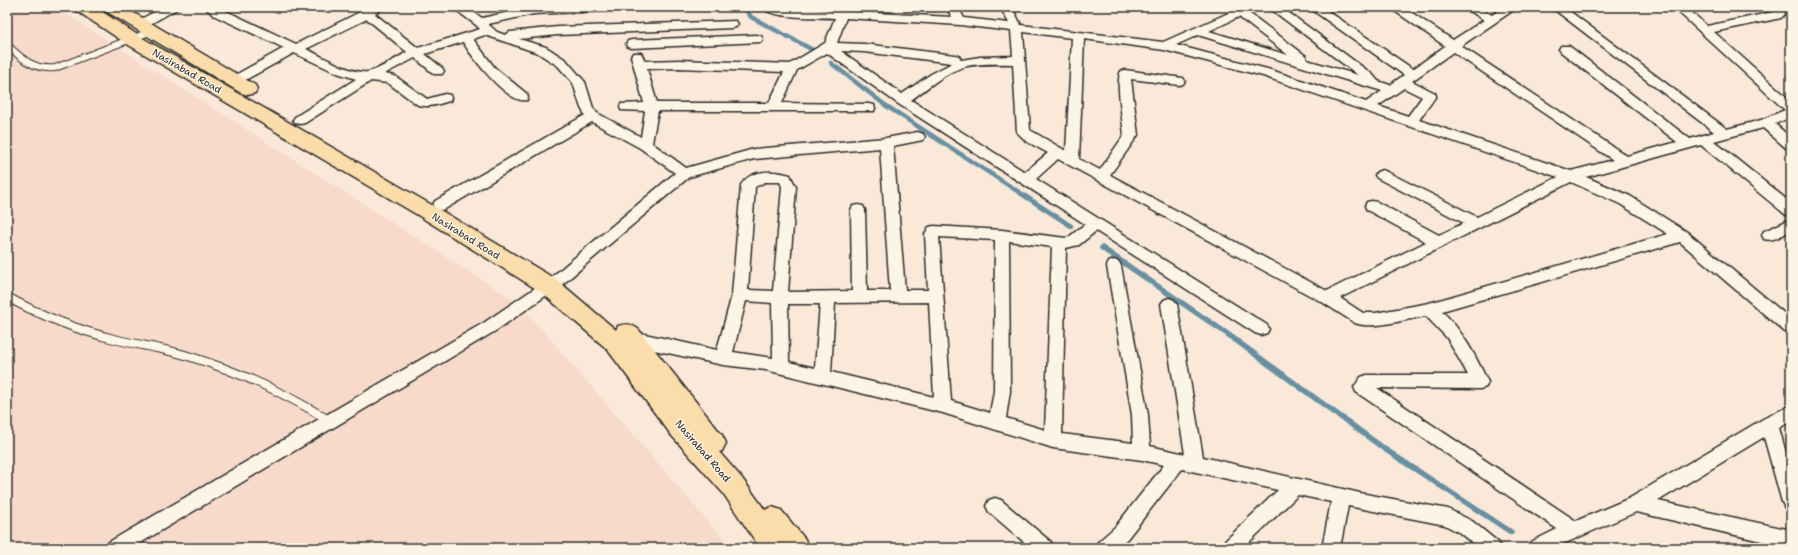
<svg xmlns="http://www.w3.org/2000/svg" width="1798" height="555" font-family="'Shantell Sans',sans-serif">
	<style>
		.built { fill: #f7daca }
		.lines { fill: none; stroke-linecap: round; stroke-linejoin: round }
		.stream-far1 { stroke: #6790a2; stroke-width: 4.5 }
		.stream { stroke: #6790a2; stroke-width: 5.5 }
		.service-far1-casing { stroke: #2b2b2b; stroke-width: 8 }
		.service-casing { stroke: #2b2b2b; stroke-width: 10 }
		.minor-casing { stroke: #2b2b2b; stroke-width: 3 }
		.trunk-casing { stroke: #2b2b2b; stroke-width: 3 }
		.service-far1 { stroke: #fcf5e5; stroke-width: 6 }
		.service { stroke: #fcf5e5; stroke-width: 8 }
		.minor { fill: #fcf5e5; fill-rule: evenodd }
		.trunk { fill: #fbddab; fill-rule: evenodd }
		.labels { text-anchor: middle; dominant-baseline: central; stroke-width: 3; stroke-linejoin: round; paint-order: stroke }
		.street-label { font-size: 10px; fill: #2b2b2b; stroke: #fcf5e5 }
	</style>
	<rect width="100%" height="100%" fill="#fae9d9"/>
	<filter id="ink" filterUnits="userSpaceOnUse"><feTurbulence type="fractalNoise" baseFrequency=".025" numOctaves="2"/><feDisplacementMap in="SourceGraphic" scale="8" xChannelSelector="R" yChannelSelector="G"/><feConvolveMatrix kernelMatrix="1 2 1 2 8 2 1 2 1" color-interpolation-filters="sRGB"/></filter>
	<g filter="url(#ink)">
		<path class="built" d="M 7,7 L 55,7 L 520,304 L 731,548 L 7,548 Z"/>
		<g class="lines">
			<g class="stream-far1">
				<path d="M 744,7 L 751,17 L 813,50"/>
				<path d="M 831,63 L 885,105 L 1071,226"/>
			</g>
			<path class="stream" d="M 1102,248 L 1226,333 L 1386,450 L 1511,532"/>
			<defs>
				<path id="service-far1" d="M 7,45 C 22,59 34,70 55,68 L 152,31"/>
				<path id="service" d="M 7,297 C 40,315 77,330 114,339 C 138,345 164,348 188,356 C 240,372 284,392 330,421"/>
				<g id="minor">
					<path d="M 164,7 L 179,7 L 177,9 L 145,27 L 137,27 L 135,24 L 137,21 Z"/>
					<path d="M 205,7 L 218,7 L 296,44 L 370,7 L 385,7 L 375,14 L 418,48 L 480,29 L 476,25 L 452,7 L 466,7 L 482,18 L 532,7 L 613,7 L 607,11 L 534,14 L 488,24 L 497,32 L 505,35 L 510,32 L 558,27 L 736,21 L 738,24 L 736,27 L 732,28 L 558,35 L 519,39 L 546,47 L 566,60 L 585,82 L 593,108 L 597,113 L 641,137 L 645,111 L 621,110 L 620,107 L 621,104 L 644,103 L 631,56 L 633,53 L 641,53 L 645,61 L 679,60 L 790,64 L 825,43 L 835,18 C 819,17 771,19 762,7 L 952,17 L 946,7 L 958,7 L 964,18 L 1009,23 L 1000,7 L 1012,7 L 1021,25 L 1163,42 L 1233,11 L 1235,8 L 1258,7 L 1249,13 L 1306,56 L 1307,60 L 1358,75 L 1268,7 L 1281,7 L 1372,74 L 1378,81 L 1390,85 L 1404,75 L 1308,7 L 1322,7 L 1413,69 L 1445,46 L 1389,7 L 1403,7 L 1453,40 L 1484,20 L 1464,7 L 1478,7 L 1492,15 L 1504,7 L 1518,7 L 1461,46 L 1627,156 L 1677,142 L 1561,52 L 1559,49 L 1561,46 L 1569,46 L 1690,139 L 1714,132 L 1551,7 L 1564,7 L 1727,129 L 1761,120 L 1785,110 L 1673,7 L 1686,7 L 1707,26 L 1773,12 L 1769,7 L 1781,7 L 1786,13 L 1781,18 L 1714,32 L 1791,101 L 1791,117 L 1775,124 L 1791,138 L 1791,150 L 1786,148 L 1763,128 L 1714,141 L 1791,203 L 1791,216 L 1786,215 L 1701,145 L 1586,177 L 1630,196 L 1687,232 L 1791,319 L 1791,334 L 1785,332 L 1680,242 L 1442,311 C 1463,331 1476,357 1488,382 L 1486,387 L 1480,389 L 1377,388 L 1576,521 L 1630,498 L 1763,419 L 1791,405 L 1791,421 L 1779,428 L 1791,471 L 1791,510 L 1785,508 L 1782,502 L 1764,437 L 1658,501 L 1791,530 L 1791,548 L 1636,512 L 1554,548 L 1528,548 L 1531,542 L 1557,529 L 1356,392 L 1354,387 L 1361,377 L 1367,375 L 1468,375 L 1447,338 L 1426,316 C 1406,319 1374,330 1355,323 L 1322,302 L 1058,159 L 1036,179 L 1267,325 L 1269,329 L 1267,333 L 1261,335 L 1255,333 L 1096,231 L 1079,245 L 1066,248 L 1062,434 L 1133,443 L 1132,415 L 1107,266 L 1109,262 L 1114,260 L 1119,262 L 1121,266 L 1148,415 L 1150,446 L 1185,454 L 1161,304 L 1164,300 L 1169,298 L 1174,300 L 1177,304 L 1203,457 L 1360,493 L 1448,509 L 1472,521 L 1498,542 L 1501,548 L 1478,548 L 1460,533 L 1445,525 L 1348,506 L 1340,548 L 1322,548 L 1331,502 L 1298,495 L 1243,548 L 1221,548 L 1224,542 L 1278,490 L 1182,469 L 1127,539 L 1117,548 L 1095,548 L 1098,542 L 1115,527 L 1164,465 L 1142,460 L 1053,448 L 943,413 L 766,370 L 723,365 L 622,343 L 620,338 L 622,333 L 631,331 L 717,350 L 732,295 L 741,185 C 750,169 774,170 790,175 L 796,187 L 788,292 L 852,291 L 851,210 L 853,206 L 858,205 L 863,206 L 865,210 L 867,291 L 890,291 L 880,148 L 754,159 L 689,177 L 564,283 L 497,330 L 132,548 L 106,548 L 109,542 L 485,322 L 554,275 L 675,173 L 640,148 L 592,122 L 445,209 L 440,210 L 435,209 L 433,205 L 435,201 L 585,115 L 581,108 L 573,83 L 558,66 L 538,53 L 485,35 L 473,39 L 495,68 L 527,94 L 528,97 L 527,100 C 508,105 472,57 463,42 L 425,54 L 442,68 L 444,71 L 442,74 L 434,74 L 415,58 L 384,74 L 395,76 L 427,99 L 445,94 L 450,95 L 451,98 L 450,101 C 438,104 430,108 418,105 L 388,83 L 371,81 L 305,123 L 300,124 L 295,123 L 293,120 L 295,117 L 356,79 L 337,73 L 294,53 L 238,84 L 230,84 L 228,81 L 230,78 L 284,48 L 213,15 ZM 1239,17 L 1288,55 L 1209,31 ZM 846,18 L 960,25 L 1011,31 L 1013,56 L 980,57 L 961,60 L 959,56 L 955,55 L 864,44 L 837,43 ZM 367,19 L 407,52 C 397,58 378,70 368,72 C 353,75 320,55 306,49 ZM 1023,32 L 1072,38 L 1066,151 L 1030,130 ZM 1198,35 L 1382,91 L 1366,102 L 1271,70 L 1176,45 ZM 1084,39 L 1164,50 L 1263,76 L 1558,177 L 1477,217 L 1387,172 L 1382,170 L 1377,172 L 1375,175 L 1377,178 L 1464,223 L 1439,235 L 1377,202 L 1372,201 L 1367,202 L 1365,206 L 1367,210 L 1426,242 L 1327,291 L 1110,175 L 1138,135 L 1131,79 L 1179,85 L 1183,84 L 1185,81 L 1183,78 L 1125,70 L 1121,71 C 1115,80 1123,122 1124,135 L 1100,170 L 1079,159 ZM 841,51 L 864,52 L 952,63 L 931,74 L 902,94 ZM 1453,52 L 1613,160 L 1571,171 L 1419,120 L 1436,96 L 1435,93 L 1412,81 ZM 827,53 L 897,103 L 1085,224 L 1069,237 L 1066,238 L 1002,230 L 934,226 L 929,227 L 925,234 L 928,290 L 905,290 L 893,146 L 923,140 L 925,137 L 923,134 L 918,132 L 886,138 L 754,149 L 686,168 L 652,143 L 658,111 L 874,111 L 875,108 L 874,105 L 869,104 L 782,103 L 797,70 ZM 1013,64 L 1017,132 L 1026,141 L 1048,153 L 1025,172 L 911,100 C 928,88 946,71 967,66 C 982,63 998,64 1013,64 ZM 679,68 L 784,72 L 769,103 L 657,103 L 647,69 ZM 1404,88 L 1422,97 L 1408,116 L 1378,106 ZM 765,182 L 780,182 L 782,187 L 773,291 L 748,290 L 755,187 ZM 1571,182 L 1620,204 L 1668,234 L 1429,303 L 1375,313 L 1363,313 L 1340,298 ZM 939,237 L 995,240 L 994,391 L 990,413 L 951,401 ZM 1009,241 L 1052,247 L 1045,430 L 1006,418 L 1010,391 ZM 746,301 L 772,303 L 773,358 L 733,352 ZM 929,302 L 934,397 L 831,372 L 835,303 ZM 788,304 L 820,304 L 815,368 L 789,362 Z"/>
					<path d="M 757,35 L 761,36 L 763,39 L 761,42 L 632,48 L 628,47 L 626,44 L 628,41 L 632,40 Z"/>
					<path d="M 1791,219 L 1791,230 C 1783,235 1773,242 1764,239 L 1762,235 L 1764,231 Z"/>
					<path d="M 995,498 L 1001,500 L 1051,542 L 1054,548 L 1031,548 L 989,512 L 986,506 L 989,500 Z"/>
				</g>
				<g id="trunk">
					<path d="M 74,7 L 95,7 L 139,36 L 430,204 L 557,280 L 616,330 L 618,326 C 627,323 632,324 639,330 L 722,435 L 726,443 L 722,451 L 719,452 L 741,477 L 765,510 L 772,507 L 781,510 L 805,539 L 808,548 L 760,548 L 723,493 L 672,436 L 607,349 L 541,292 L 416,214 L 127,44 L 77,11 Z"/>
					<path d="M 103,7 L 124,7 L 255,85 L 257,89 L 255,93 L 248,95 L 241,93 L 106,11 Z"/>
				</g>
			</defs>
			<use href="#service-far1" class="service-far1-casing"/>
			<use href="#service" class="service-casing"/>
			<use href="#minor" class="minor-casing"/>
			<use href="#trunk" class="trunk-casing"/>
			<use href="#service-far1" class="service-far1"/>
			<use href="#service" class="service"/>
			<use href="#minor" class="minor"/>
			<use href="#trunk" class="trunk"/>
		</g>
	</g>
	<g class="labels">
		<g class="street-label">
			<text transform="translate(187 71) rotate(30)">Nasirabad Road</text>
			<text transform="translate(466 236) rotate(32)">Nasirabad Road</text>
			<text transform="translate(703 451) rotate(49)">Nasirabad Road</text>
		</g>
	</g>
	<rect width="1798" height="555" fill="none" stroke="#fcf5e5" stroke-width="24"/>
	<rect x="12" y="12" width="1774" height="531" fill="none" stroke="#2b2b2b" stroke-width="1.5" filter="url(#ink)"/>
</svg>
